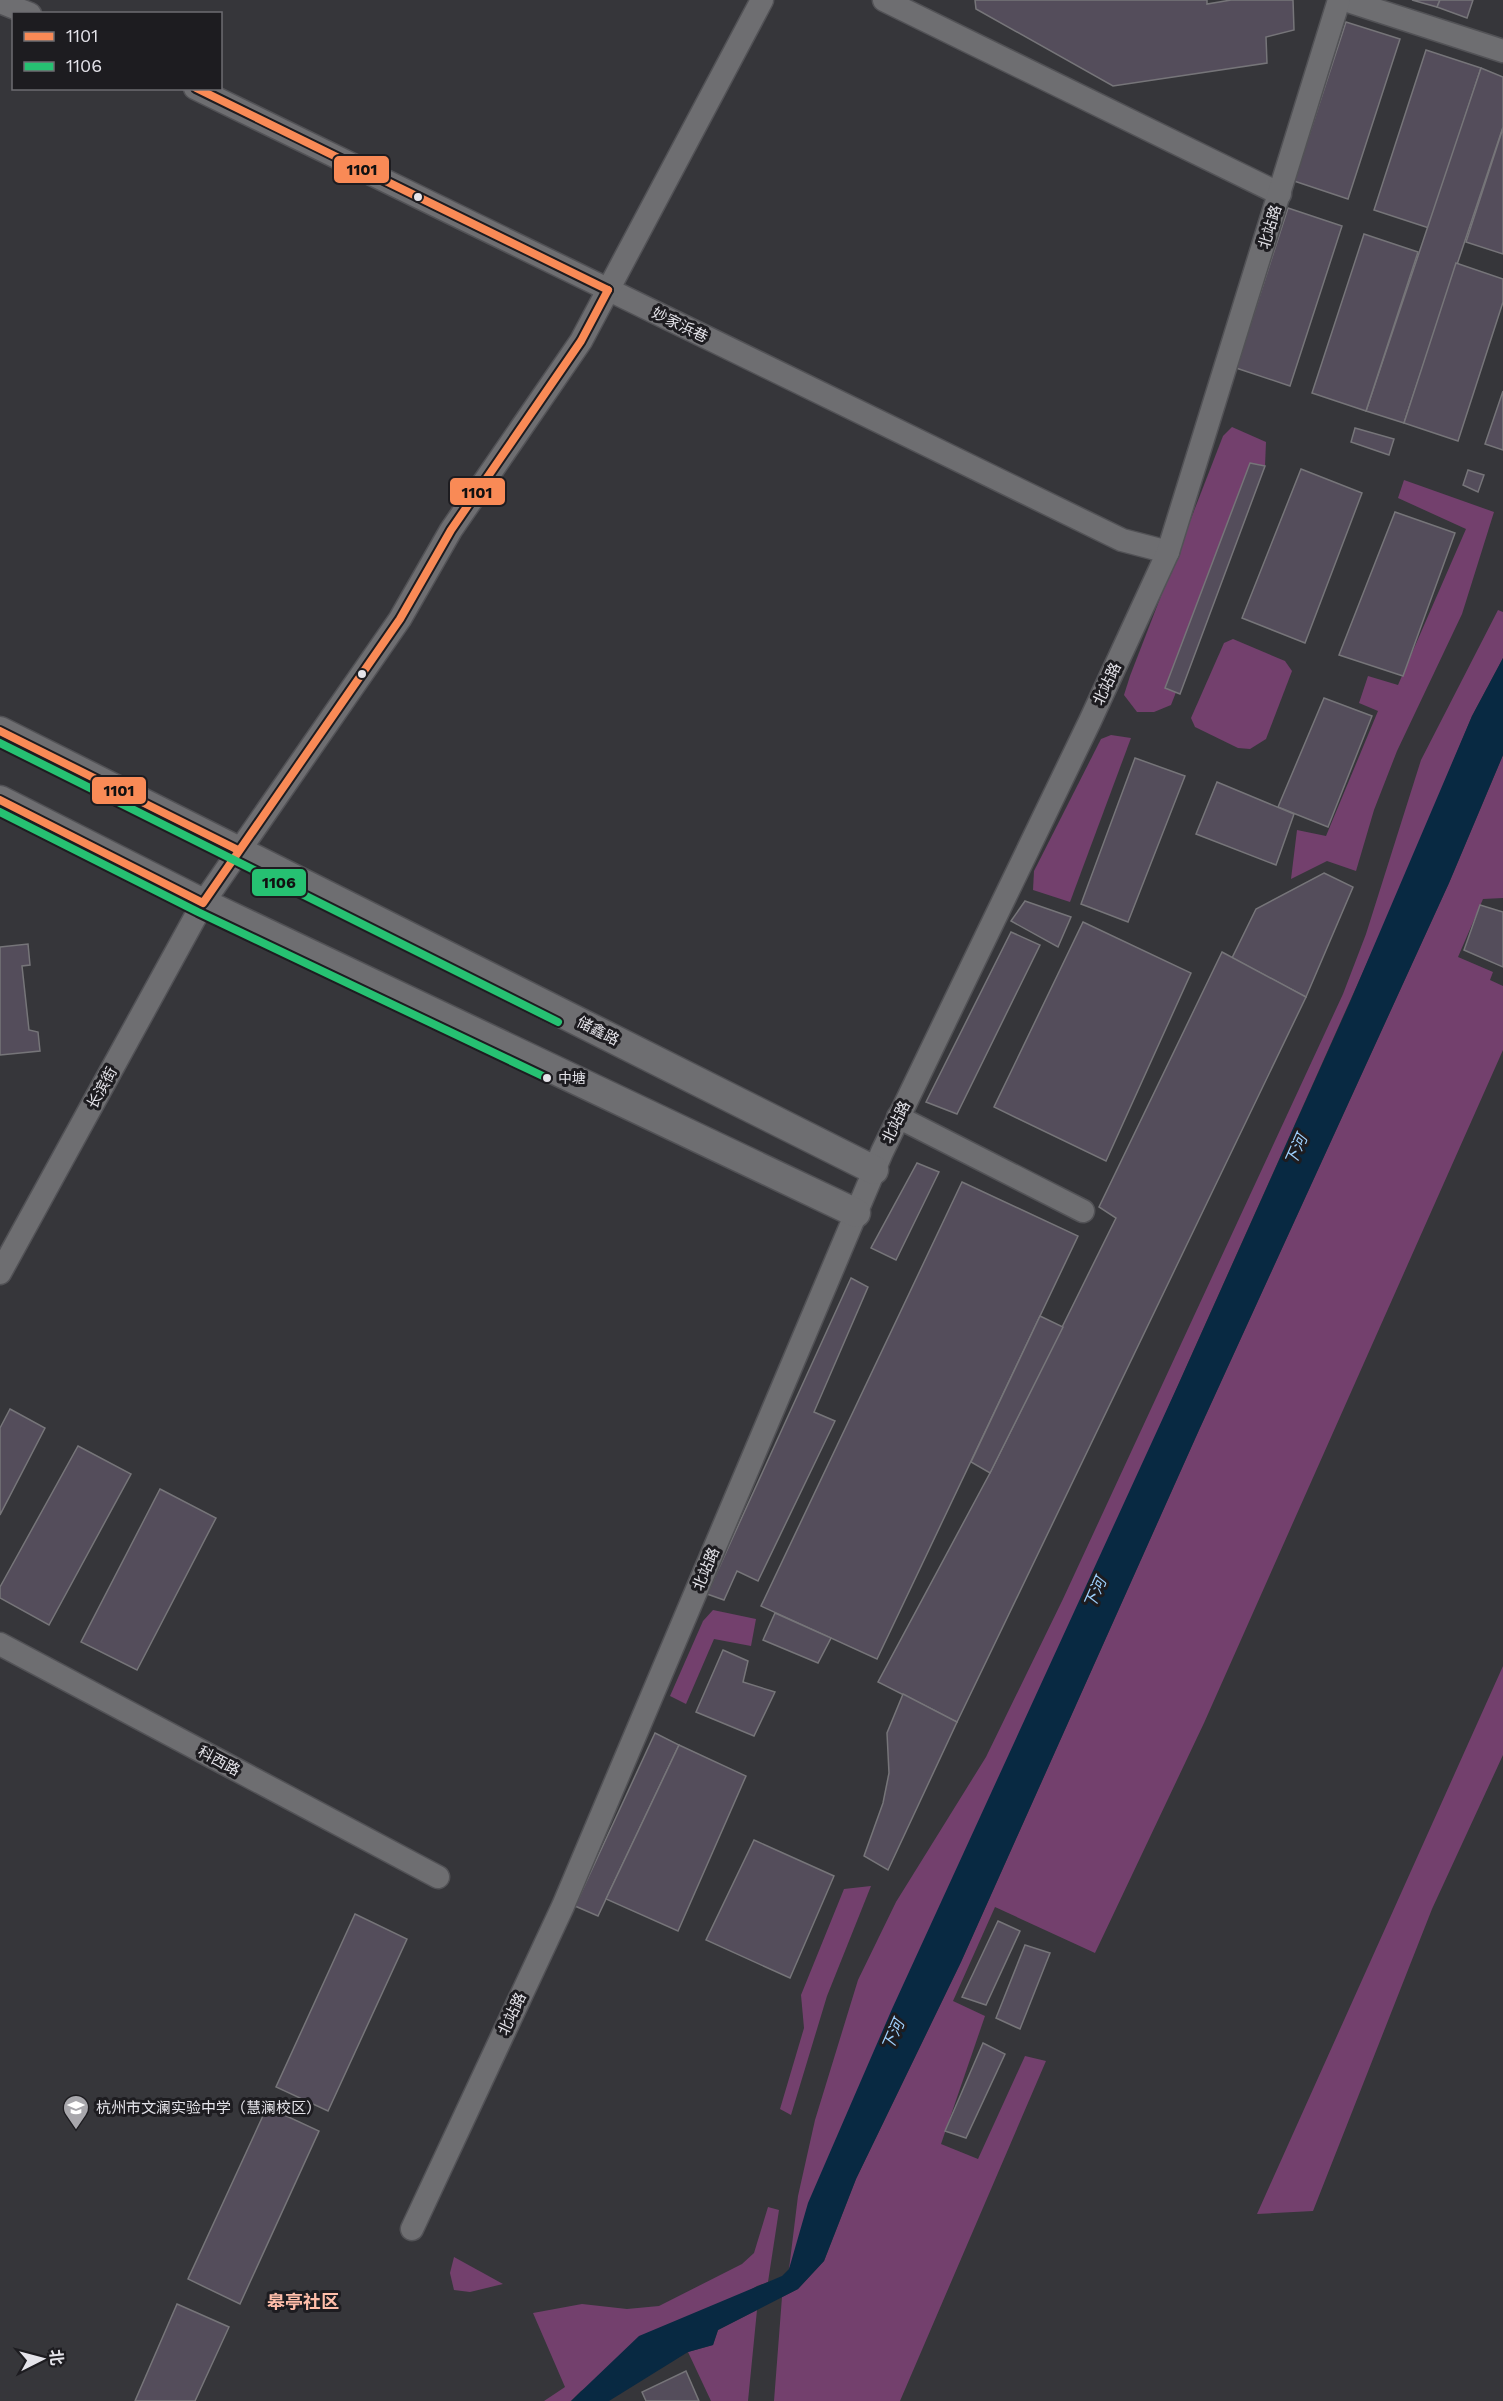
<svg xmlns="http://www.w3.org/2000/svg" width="1503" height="2401" font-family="'Work Sans','Noto Sans SC',sans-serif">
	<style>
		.green { fill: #73406d }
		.water { fill: #082942 }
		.building { fill: #544d5b; stroke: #767579; stroke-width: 1.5 }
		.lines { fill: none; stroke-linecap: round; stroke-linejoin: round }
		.minor-casing { stroke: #525256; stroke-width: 25 }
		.tertiary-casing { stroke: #525256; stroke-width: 31 }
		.minor { stroke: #6e6e71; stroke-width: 22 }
		.tertiary { stroke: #6e6e71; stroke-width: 28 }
		.bus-1-casing { stroke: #1d1c20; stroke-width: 12 }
		.bus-2-casing { stroke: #1d1c20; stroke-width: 12 }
		.bus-1 { stroke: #f98a56; stroke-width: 8 }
		.bus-2 { stroke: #26c172; stroke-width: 8 }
		.bus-dot { fill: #e5e4ea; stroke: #1d1c20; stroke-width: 2 }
		.labels { text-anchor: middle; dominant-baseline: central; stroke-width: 6; stroke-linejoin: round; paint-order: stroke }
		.bus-label { font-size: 14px; fill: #e5e4ea; stroke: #1d1c20; text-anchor: start }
		.street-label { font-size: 15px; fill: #e5e4ea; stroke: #1d1c20 }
		.poi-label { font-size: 15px; fill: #e5e4ea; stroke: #1d1c20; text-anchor: start }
		.water-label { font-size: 16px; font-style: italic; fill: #9fd1fe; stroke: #1d1c20 }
		.quarter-label { font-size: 18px; font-weight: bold; fill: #ffbeaa; stroke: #1d1c20 }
		.line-badge { stroke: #1d1c20; stroke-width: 2 }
		.pale-badge-label { font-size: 16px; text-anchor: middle; font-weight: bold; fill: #111 }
	</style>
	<rect width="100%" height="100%" fill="#36363a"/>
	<g class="green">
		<path d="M 1232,427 L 1266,442 L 1265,466 L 1171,705 L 1154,712 L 1137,712 L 1124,695 L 1130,676 L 1223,436 Z"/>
		<path d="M 1404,480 L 1494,512 L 1462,614 L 1397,751 L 1374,810 L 1356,871 L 1327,861 L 1291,879 L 1297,830 L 1326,836 L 1378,711 L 1359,703 L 1368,676 L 1398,685 L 1466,529 L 1398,498 Z"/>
		<path d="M 1498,610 L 1503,612 L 1503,658 L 1472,716 L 1401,887 L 1179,1383 L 789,2269 L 798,2196 L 815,2120 L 858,1980 L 896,1902 L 986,1757 L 1063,1599 L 1343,994 L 1366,934 L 1421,760 Z"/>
		<path d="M 1233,639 L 1285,661 L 1292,671 L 1266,739 L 1250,749 L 1238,748 L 1195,727 L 1191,718 L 1224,643 Z"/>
		<path d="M 1111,735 L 1131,738 L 1070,902 L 1033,890 L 1034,871 L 1101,739 Z"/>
		<path d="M 1503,755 L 1503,898 L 1483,899 L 1458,957 L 1493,972 L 1490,980 L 1503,986 L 1503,1050 L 1204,1723 L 1095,1953 L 995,1907 L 953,2001 L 985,2016 L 941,2144 L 978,2159 L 1025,2056 L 1046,2061 L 900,2401 L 774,2401 L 782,2297 L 798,2289 L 824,2261 L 856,2179 L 961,1962 L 1199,1430 L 1449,883 Z"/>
		<path d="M 713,1610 L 756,1619 L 751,1646 L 714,1639 L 686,1704 L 670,1696 L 703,1621 Z"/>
		<path d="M 1503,1666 L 1503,1755 L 1432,1909 L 1313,2211 L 1257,2214 Z"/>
		<path d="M 871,1886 L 827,1996 L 791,2115 L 780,2109 L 804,2028 L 801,1995 L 844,1889 Z"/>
		<path d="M 768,2207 L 779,2210 L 768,2282 L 757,2286 L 581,2391 L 571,2401 L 544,2401 L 565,2387 L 533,2313 L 582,2304 L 627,2309 L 659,2306 L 742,2264 L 754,2253 Z"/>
		<path d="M 454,2257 L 503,2284 L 470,2292 L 454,2290 L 450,2273 Z"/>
		<path d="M 757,2310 L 748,2401 L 711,2401 L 688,2352 L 713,2345 L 718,2330 Z"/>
	</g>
	<path class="water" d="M 1503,658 L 1503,755 L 1449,883 L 1199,1430 L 961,1962 L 856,2179 L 824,2261 L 798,2289 L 718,2330 L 713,2345 L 688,2352 L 609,2401 L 571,2401 L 639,2336 L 782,2276 L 789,2269 L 808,2203 L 892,2009 L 1179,1383 L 1350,1002 L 1472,716 Z"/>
	<g class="building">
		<path d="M 975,0 L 1207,0 L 1207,4 L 1231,0 L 1293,0 L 1294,30 L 1266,37 L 1267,63 L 1113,86 L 976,9 Z"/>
		<path d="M 1412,0 L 1440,0 L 1437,7 Z"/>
		<path d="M 1440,0 L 1473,0 L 1467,18 L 1437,7 Z"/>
		<path d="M 1346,22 L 1400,39 L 1348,199 L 1294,181 Z"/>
		<path d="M 1426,50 L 1481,68 L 1429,228 L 1374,210 Z"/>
		<path d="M 1481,68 L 1503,77 L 1503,127 L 1404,423 L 1366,411 Z"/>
		<path d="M 1503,128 L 1503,254 L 1466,242 Z"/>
		<path d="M 1288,208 L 1342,226 L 1290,386 L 1236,368 Z"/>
		<path d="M 1364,234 L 1418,252 L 1366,411 L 1312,393 Z"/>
		<path d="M 1456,263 L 1503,279 L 1503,302 L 1458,441 L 1404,423 Z"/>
		<path d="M 1503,391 L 1503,450 L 1485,444 Z"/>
		<path d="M 1355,428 L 1394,439 L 1389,455 L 1351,442 Z"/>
		<path d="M 1250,463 L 1265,466 L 1180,694 L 1165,688 Z"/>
		<path d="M 1301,469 L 1362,493 L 1305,643 L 1242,618 Z"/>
		<path d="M 1468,470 L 1484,475 L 1478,492 L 1463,485 Z"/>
		<path d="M 1395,512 L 1455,533 L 1403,676 L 1339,655 Z"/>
		<path d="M 1324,698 L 1372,716 L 1328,827 L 1278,807 Z"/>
		<path d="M 1135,758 L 1185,776 L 1128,922 L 1081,904 Z"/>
		<path d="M 1217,782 L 1294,814 L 1276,865 L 1196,834 Z"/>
		<path d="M 1324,873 L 1353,887 L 1306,997 L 1232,958 L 1256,909 Z"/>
		<path d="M 1025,901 L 1071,917 L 1058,947 L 1011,921 Z"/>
		<path d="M 1480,905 L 1503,912 L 1503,967 L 1464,950 Z"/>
		<path d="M 1083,922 L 1191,973 L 1106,1161 L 994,1107 Z"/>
		<path d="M 1011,932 L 1040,945 L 957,1114 L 926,1102 Z"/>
		<path d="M 28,944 L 30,965 L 22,966 L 29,1030 L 38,1032 L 40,1051 L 0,1055 L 0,947 Z"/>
		<path d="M 1222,952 L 1306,997 L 957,1722 L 878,1682 L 990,1473 L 1116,1218 L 1099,1207 Z"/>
		<path d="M 917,1163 L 939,1172 L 896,1260 L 871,1248 Z"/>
		<path d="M 962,1182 L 1078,1236 L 877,1659 L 761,1606 Z"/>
		<path d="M 851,1278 L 868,1287 L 814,1412 L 835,1421 L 758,1581 L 737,1571 L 724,1600 L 707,1594 Z"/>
		<path d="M 1040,1316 L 1063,1327 L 990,1473 L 971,1462 Z"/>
		<path d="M 10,1409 L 45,1428 L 0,1515 L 0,1428 Z"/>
		<path d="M 78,1446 L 131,1474 L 49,1625 L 0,1598 L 0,1587 Z"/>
		<path d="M 160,1489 L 216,1518 L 137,1670 L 81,1642 Z"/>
		<path d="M 775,1613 L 831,1638 L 818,1663 L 763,1640 Z"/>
		<path d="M 723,1650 L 748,1661 L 743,1682 L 775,1692 L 754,1736 L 696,1712 Z"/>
		<path d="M 903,1694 L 957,1722 L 888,1870 L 864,1856 L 883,1803 L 889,1773 L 887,1733 Z"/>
		<path d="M 655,1733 L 679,1745 L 598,1916 L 575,1906 Z"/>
		<path d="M 679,1745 L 746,1776 L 678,1931 L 606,1899 Z"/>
		<path d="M 754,1840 L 834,1876 L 790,1978 L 706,1940 Z"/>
		<path d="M 355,1914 L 407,1939 L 328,2111 L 276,2087 Z"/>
		<path d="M 998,1921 L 1020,1931 L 986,2005 L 962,1997 Z"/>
		<path d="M 1025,1945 L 1050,1953 L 1020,2029 L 996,2018 Z"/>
		<path d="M 983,2043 L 1005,2054 L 966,2138 L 945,2131 Z"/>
		<path d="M 267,2107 L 319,2131 L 240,2304 L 188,2279 Z"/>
		<path d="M 177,2304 L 229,2327 L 195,2401 L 135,2401 Z"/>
		<path d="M 686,2371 L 699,2401 L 646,2401 L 642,2392 Z"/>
	</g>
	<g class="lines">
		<defs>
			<g id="minor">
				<path d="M 884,0 L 1280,194"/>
				<path d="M 1345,0 L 1503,51"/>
				<path d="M 0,2 L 30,14"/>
				<path d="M 195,88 L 1122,540 L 1168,552"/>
				<path d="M 898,1117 L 1083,1211"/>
				<path d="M 0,1273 L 203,903 L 400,619 L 451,530 L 581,341 L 762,0"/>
				<path d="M 0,1644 L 438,1877"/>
				<path d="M 412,2229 L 563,1906 L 882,1152 L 1090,721 L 1168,552 L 1339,0"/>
			</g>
			<g id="tertiary">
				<path d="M 0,731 L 874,1170"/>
				<path d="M 0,800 L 203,903 L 856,1213"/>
			</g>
		</defs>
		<use href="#minor" class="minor-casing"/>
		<use href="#tertiary" class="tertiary-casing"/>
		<use href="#minor" class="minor"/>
		<use href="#tertiary" class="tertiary"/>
		<defs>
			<g id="bus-1">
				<path d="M 196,88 L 608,290"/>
				<path d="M 0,731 L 238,850"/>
				<path d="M 0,800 L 203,903 L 400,619 L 451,530 L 581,341 L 608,290"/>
			</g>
			<g id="bus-2">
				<path d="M 0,743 L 558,1022"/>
				<path d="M 0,812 L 198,912 L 547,1078"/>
			</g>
		</defs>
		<use href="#bus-1" class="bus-1-casing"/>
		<use href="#bus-2" class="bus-2-casing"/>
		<use href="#bus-1" class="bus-1"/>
		<use href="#bus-2" class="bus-2"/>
	</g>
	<defs>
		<symbol id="school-pin" viewBox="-11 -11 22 30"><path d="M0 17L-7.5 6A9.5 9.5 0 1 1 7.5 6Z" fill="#a8a7ac" stroke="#1d1c20"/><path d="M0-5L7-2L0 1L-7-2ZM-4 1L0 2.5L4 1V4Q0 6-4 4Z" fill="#fff"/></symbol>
	</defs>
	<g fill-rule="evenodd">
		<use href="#school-pin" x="61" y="2093" width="30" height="40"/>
	</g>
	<g class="bus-dot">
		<circle cx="418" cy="197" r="5"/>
		<circle cx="362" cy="674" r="5"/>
		<circle cx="547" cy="1078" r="5"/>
	</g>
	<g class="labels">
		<g class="bus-label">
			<text x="558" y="1078">中塘</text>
		</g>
		<g class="street-label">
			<text transform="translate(1270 227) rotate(-73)">北站路</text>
			<text transform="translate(680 325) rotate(26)">妙家浜巷</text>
			<text transform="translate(1107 684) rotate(-65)">北站路</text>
			<text transform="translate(598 1031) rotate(27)">储鑫路</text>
			<text transform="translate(102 1088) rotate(-61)">长滨街</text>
			<text transform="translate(896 1122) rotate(-64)">北站路</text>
			<text transform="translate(706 1569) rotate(-67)">北站路</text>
			<text transform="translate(219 1761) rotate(28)">科西路</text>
			<text transform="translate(512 2014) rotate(-65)">北站路</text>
		</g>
		<g class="poi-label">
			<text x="96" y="2108">杭州市文澜实验中学（慧澜校区）</text>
		</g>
		<g class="water-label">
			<text transform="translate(1296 1150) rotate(-66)">下河</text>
			<text transform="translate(1095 1593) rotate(-66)">下河</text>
			<text transform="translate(893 2035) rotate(-66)">下河</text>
		</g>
		<g class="quarter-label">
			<text x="303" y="2301">皋亭社区</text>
		</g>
	</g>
	<g class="line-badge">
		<rect x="333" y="155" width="57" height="29" rx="6" fill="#f98a56"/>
		<rect x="449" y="477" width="57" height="29" rx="6" fill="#f98a56"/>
		<rect x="91" y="776" width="56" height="29" rx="6" fill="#f98a56"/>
		<rect x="251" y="868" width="56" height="29" rx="6" fill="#26c172"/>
	</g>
	<g class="pale-badge-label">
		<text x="362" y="175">1101</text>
		<text x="477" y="498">1101</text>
		<text x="119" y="796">1101</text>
		<text x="279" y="888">1106</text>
	</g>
	<rect x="12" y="12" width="210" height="78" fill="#1d1c20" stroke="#6d6c71" stroke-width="1.5"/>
	<rect x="24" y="32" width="30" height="9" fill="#f98a56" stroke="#6d6c71" stroke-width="1.5"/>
	<text x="66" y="42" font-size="18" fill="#e5e4ea">1101</text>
	<rect x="24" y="62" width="30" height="9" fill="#26c172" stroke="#6d6c71" stroke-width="1.5"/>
	<text x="66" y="72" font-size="18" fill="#e5e4ea">1106</text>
	<g transform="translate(42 2359) rotate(84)" stroke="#1d1c20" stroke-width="4.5" paint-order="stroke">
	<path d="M0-4.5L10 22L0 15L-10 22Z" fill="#e5e4ea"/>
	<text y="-9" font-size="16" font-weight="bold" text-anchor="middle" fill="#e5e4ea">北</text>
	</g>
</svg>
